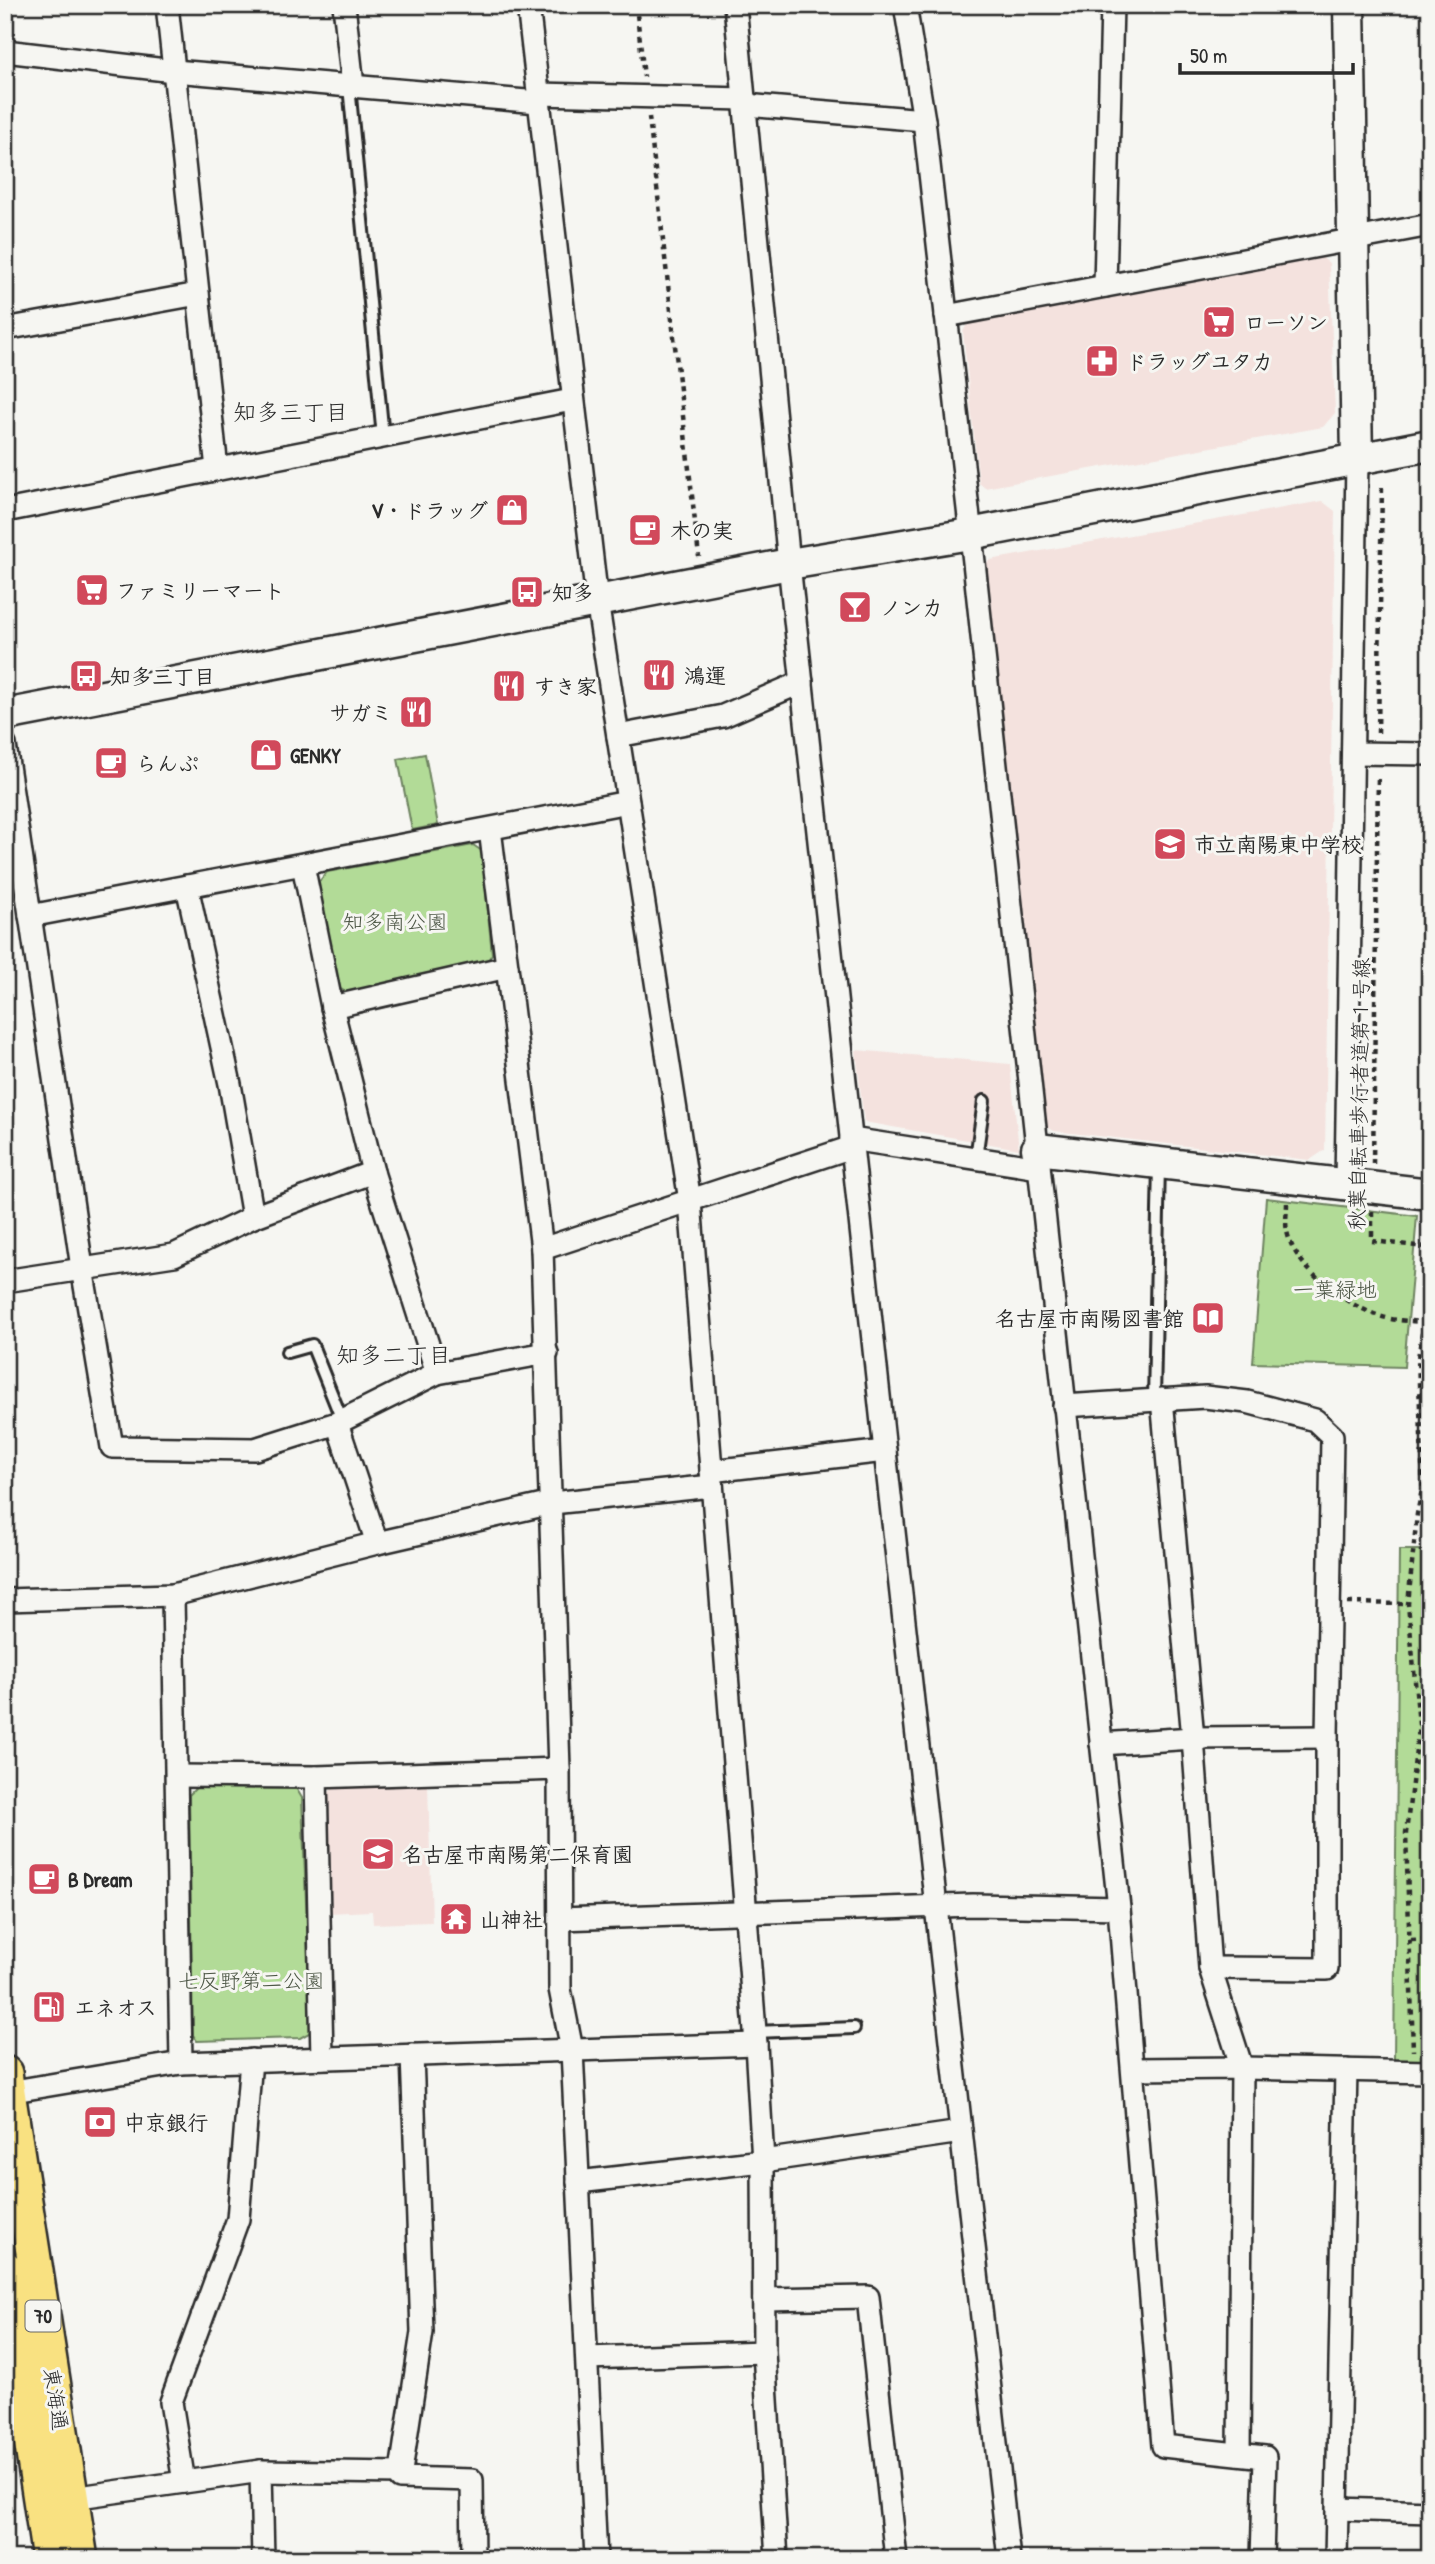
<svg xmlns="http://www.w3.org/2000/svg" width="1435" height="2564" font-family="'Patrick Hand','Klee One',sans-serif">
	<style>
		.built { fill: #f4e2de }
		.green { fill: #b2db97; stroke: #6e8361; stroke-width: 2 }
		.lines { fill: none; stroke-linecap: round; stroke-linejoin: round }
		.lane-casing { stroke: #2b2b2b; stroke-width: 16 }
		.street-casing { stroke: #2b2b2b; stroke-width: 26 }
		.secondary-casing { stroke: #2b2b2b; stroke-width: 35 }
		.primary-casing { stroke: #2b2b2b; stroke-width: 38 }
		.path { stroke: #2b2b2b; stroke-width: 4.5; stroke-dasharray: 5 5; stroke-linecap: butt }
		.lane { stroke: #f6f6f2; stroke-width: 10 }
		.street { stroke: #f6f6f2; stroke-width: 21 }
		.secondary { stroke: #f6f6f2; stroke-width: 30 }
		.primary { stroke: #f9e181; stroke-width: 33 }
		.labels { text-anchor: middle; dominant-baseline: central; stroke-width: 6; stroke-linejoin: round; paint-order: stroke }
		.shield { fill: #f6f6f2; stroke: #686867; stroke-width: 2 }
		.shield-label { font-size: 19px; font-weight: bold; fill: #2b2b2b }
		.poi-label { font-size: 21px; font-weight: bold; fill: #2b2b2b; stroke: #f6f6f2; text-anchor: start }
		.park-label { font-size: 21px; fill: #4d5746; stroke: #f6f6f2 }
		.street-label { font-size: 21px; fill: #2b2b2b; stroke: #f6f6f2 }
		.neighbourhood-label { font-size: 23px; fill: #2b2b2b; stroke: #f6f6f2 }
	</style>
	<rect width="100%" height="100%" fill="#f6f6f2"/>
	<filter id="ink" filterUnits="userSpaceOnUse"><feTurbulence type="fractalNoise" baseFrequency=".0143" numOctaves="2"/><feDisplacementMap in="SourceGraphic" scale="14" xChannelSelector="R" yChannelSelector="G"/><feConvolveMatrix kernelMatrix="1 2 1 2 8 2 1 2 1" color-interpolation-filters="sRGB"/></filter>
	<g filter="url(#ink)">
		<g class="built">
			<path d="M 1320,256 L 1329,263 L 1335,413 L 1323,427 L 985,488 L 979,483 L 963,332 L 966,326 L 973,321 Z"/>
			<path d="M 1322,501 L 1335,511 L 1325,1150 L 1310,1160 L 1054,1131 L 1040,1122 L 982,567 L 990,560 Z"/>
			<path d="M 856,1050 L 1010,1064 L 1019,1149 L 864,1122 Z"/>
			<path d="M 428,1784 L 432,1922 L 373,1924 L 372,1911 L 328,1913 L 325,1797 L 334,1787 Z"/>
		</g>
		<g class="green">
			<path d="M 425,754 L 438,825 L 412,830 L 398,759 Z"/>
			<path d="M 473,845 L 482,851 L 492,954 L 486,963 L 350,994 L 340,989 L 318,883 L 327,872 Z"/>
			<path d="M 1266,1198 L 1417,1216 L 1404,1367 L 1253,1363 Z"/>
			<path d="M 1399,1550 L 1430,1550 L 1430,2060 L 1394,2060 Z"/>
			<path d="M 197,1787 L 296,1788 L 302,1798 L 311,2032 L 300,2038 L 197,2041 L 193,2035 L 189,1795 Z"/>
		</g>
		<g class="lines">
			<defs>
				<g id="lane">
					<path d="M 349,86 L 383,437"/>
					<path d="M 976,1158 L 984,1101"/>
					<path d="M 287,1352 L 312,1345 L 342,1420"/>
					<path d="M 1154,1400 L 1159,1164"/>
					<path d="M 755,2032 L 854,2028"/>
				</g>
				<g id="street">
					<path d="M 167,5 L 217,469"/>
					<path d="M 344,5 L 353,86"/>
					<path d="M 528,5 L 597,601 L 690,1201 L 756,2044 L 763,2161 L 764,2352 L 777,2559"/>
					<path d="M 735,5 L 789,564 L 885,1451 L 1009,2559"/>
					<path d="M 905,5 L 924,120 L 974,562 L 1119,1908 L 1163,2446 L 1265,2457 L 1262,2559"/>
					<path d="M 5,51 L 174,71 L 539,102"/>
					<path d="M 538,94 L 745,99"/>
					<path d="M 746,105 L 924,120"/>
					<path d="M 1105,286 L 1112,5"/>
					<path d="M 946,316 L 1430,225"/>
					<path d="M 5,329 L 198,294"/>
					<path d="M 5,511 L 572,400"/>
					<path d="M 618,736 L 723,716 L 802,682"/>
					<path d="M 5,745 L 82,1268 L 112,1447 L 255,1449 L 337,1423 L 437,1373 L 373,1172 L 332,1007 L 303,865"/>
					<path d="M 1353,753 L 1430,754"/>
					<path d="M 490,829 L 542,1249 L 559,1769 L 560,1989 L 572,2050 L 596,2559"/>
					<path d="M 187,886 L 230,1084 L 253,1217"/>
					<path d="M 30,916 L 628,802"/>
					<path d="M 332,1007 L 507,967"/>
					<path d="M 851,1139 L 1039,1168"/>
					<path d="M 1346,1184 L 1357,459"/>
					<path d="M 542,1249 L 852,1147"/>
					<path d="M 5,1281 L 174,1255 L 253,1217 L 373,1172"/>
					<path d="M 437,1373 L 547,1353"/>
					<path d="M 1162,1399 L 1193,1738 L 1210,1968 L 1242,2068 L 1239,2454"/>
					<path d="M 1064,1406 L 1205,1397 L 1247,1402 L 1315,1420 L 1332,1436 L 1327,1737 L 1327,1969 L 1210,1968"/>
					<path d="M 337,1423 L 377,1543"/>
					<path d="M 711,1471 L 885,1451"/>
					<path d="M 173,1595 L 181,2063"/>
					<path d="M 5,1600 L 173,1595 L 377,1543 L 552,1503 L 712,1486"/>
					<path d="M 1101,1744 L 1193,1738 L 1327,1737"/>
					<path d="M 177,1776 L 316,1777 L 559,1769"/>
					<path d="M 316,1777 L 322,2058"/>
					<path d="M 560,1919 L 972,1905 L 1119,1908"/>
					<path d="M 412,2055 L 422,2332 L 400,2478 L 472,2480 L 473,2559"/>
					<path d="M 1133,2069 L 1242,2068 L 1430,2072"/>
					<path d="M 8,2092 L 181,2063 L 756,2044"/>
					<path d="M 578,2182 L 763,2161 L 961,2132"/>
					<path d="M 764,2299 L 868,2297 L 896,2559"/>
					<path d="M 587,2358 L 764,2352"/>
					<path d="M 261,2471 L 263,2559"/>
					<path d="M 184,2482 L 171,2402 L 238,2219 L 251,2060"/>
					<path d="M 72,2498 L 261,2471 L 400,2473"/>
					<path d="M 1338,2509 L 1430,2512"/>
					<path d="M 1336,2559 L 1346,2070"/>
				</g>
				<g id="secondary">
					<path d="M 1349,5 L 1357,459"/>
					<path d="M 5,715 L 789,564 L 970,534 L 1430,445"/>
					<path d="M 1037,1149 L 1430,1194"/>
				</g>
				<g id="primary">
					<path d="M 5,2073 L 81,2559"/>
					<path d="M 5,2268 L 49,2559"/>
				</g>
			</defs>
			<use href="#lane" class="lane-casing"/>
			<use href="#street" class="street-casing"/>
			<use href="#secondary" class="secondary-casing"/>
			<use href="#primary" class="primary-casing"/>
			<g class="path">
				<path d="M 636,5 L 644,77"/>
				<path d="M 649,117 L 699,557"/>
				<path d="M 1378,733 L 1382,486"/>
				<path d="M 1373,1164 L 1378,774"/>
				<path d="M 1287,1203 C 1287,1212 1285,1222 1287,1231 C 1294,1270 1354,1312 1391,1319 C 1402,1321 1413,1321 1424,1322"/>
				<path d="M 1372,1211 L 1372,1241 L 1426,1247 L 1424,1322 L 1418,1358 L 1423,1485 L 1417,1514 L 1408,1604 L 1419,1725 L 1406,1833 L 1413,2051"/>
				<path d="M 1348,1603 L 1408,1604"/>
				<path d="M 1419,1725 L 1430,1726"/>
				<path d="M 1411,1940 L 1430,1939"/>
			</g>
			<use href="#lane" class="lane"/>
			<use href="#street" class="street"/>
			<use href="#secondary" class="secondary"/>
			<use href="#primary" class="primary"/>
		</g>
	</g>
	<defs>
		<symbol id="supermarket-square" viewBox="-11 -11 22 22"><rect x="-9" y="-9" width="18" height="18" rx="4" fill="#d1495b" stroke="#f6f6f2"/><path d="M-6-5.5h2.5l.6 2H6L4.5 2H-2.5L-4.4-4H-6ZM-1.5 3.2a1.3 1.3 0 1 0 .1 0ZM3 3.2a1.3 1.3 0 1 0 .1 0Z" fill="#fff"/></symbol>
		<symbol id="pharmacy-square" viewBox="-11 -11 22 22"><rect x="-9" y="-9" width="18" height="18" rx="4" fill="#d1495b" stroke="#f6f6f2"/><path d="M-2-6h4v4h4v4h-4v4h-4v-4h-4v-4h4Z" fill="#fff"/></symbol>
		<symbol id="shop-square" viewBox="-11 -11 22 22"><rect x="-9" y="-9" width="18" height="18" rx="4" fill="#d1495b" stroke="#f6f6f2"/><path d="M-5-2.5h2.3a2.7 3.5 0 0 1 5.4 0H5L5.5 6h-11ZM-1.5-2.5h3a1.5 2.3 0 0 0-3 0Z" fill="#fff"/></symbol>
		<symbol id="cafe-square" viewBox="-11 -11 22 22"><rect x="-9" y="-9" width="18" height="18" rx="4" fill="#d1495b" stroke="#f6f6f2"/><path d="M-5.5-4.5H6V0H3Q3 3.5 0 3.5H-2.5Q-5.5 3.5-5.5 0ZM3-3.2v2h1.7v-2ZM-6 4.5H4V6H-6Z" fill="#fff"/></symbol>
		<symbol id="bus-square" viewBox="-11 -11 22 22"><rect x="-9" y="-9" width="18" height="18" rx="4" fill="#d1495b" stroke="#f6f6f2"/><path d="M-5-6H5V4H4V6H2V4H-2V6H-4V4H-5ZM-3.5-4V0h7V-4ZM-3.5 1.2v1.5H-2V1.2ZM2 1.2v1.5H3.5V1.2Z" fill="#fff"/></symbol>
		<symbol id="bar-square" viewBox="-11 -11 22 22"><rect x="-9" y="-9" width="18" height="18" rx="4" fill="#d1495b" stroke="#f6f6f2"/><path d="M-6-5H6L.8 .8V4.5H3.5V6h-7V4.5H-.8V.8Z" fill="#fff"/></symbol>
		<symbol id="restaurant-square" viewBox="-11 -11 22 22"><rect x="-9" y="-9" width="18" height="18" rx="4" fill="#d1495b" stroke="#f6f6f2"/><path d="M-5-6h1v4h1v-4h1v4h1v-4h1v5L-1.5 .5V6h-2V.5L-5-1ZM5-6V6H3V1.5H1.5Q1.5-4 5-6Z" fill="#fff"/></symbol>
		<symbol id="school-square" viewBox="-11 -11 22 22"><rect x="-9" y="-9" width="18" height="18" rx="4" fill="#d1495b" stroke="#f6f6f2"/><path d="M0-5L7-2L0 1L-7-2ZM-4 1L0 2.5L4 1V4Q0 6-4 4Z" fill="#fff"/></symbol>
		<symbol id="library-square" viewBox="-11 -11 22 22"><rect x="-9" y="-9" width="18" height="18" rx="4" fill="#d1495b" stroke="#f6f6f2"/><path d="M-6-4Q-3-5.5-.7-3.5V5Q-3 3-6 4ZM6-4Q3-5.5 .7-3.5V5Q3 3 6 4Z" fill="#fff"/></symbol>
		<symbol id="temple-square" viewBox="-11 -11 22 22"><rect x="-9" y="-9" width="18" height="18" rx="4" fill="#d1495b" stroke="#f6f6f2"/><path d="M0-6L5-2H3V0L6.5 2.5H4V6H1.5V3h-3V6H-4V2.5H-6.5L-3 0V-2H-5Z" fill="#fff"/></symbol>
		<symbol id="fuel-square" viewBox="-11 -11 22 22"><rect x="-9" y="-9" width="18" height="18" rx="4" fill="#d1495b" stroke="#f6f6f2"/><path d="M-5.5-6h7V0h2V4h1.3V-2.5L3-4.5l.8-.8L6-3V5H2.5V1h-1V6h-7ZM-4.2-4.7v3.2H.2V-4.7Z" fill="#fff"/></symbol>
		<symbol id="bank-square" viewBox="-11 -11 22 22"><rect x="-9" y="-9" width="18" height="18" rx="4" fill="#d1495b" stroke="#f6f6f2"/><path d="M-6-4H6V4H-6ZM0-2.3a2.3 2.3 0 1 0 0 4.6a2.3 2.3 0 1 0 0-4.6Z" fill="#fff"/></symbol>
	</defs>
	<g fill-rule="evenodd">
		<use href="#supermarket-square" x="1200" y="303" width="38" height="38"/>
		<use href="#pharmacy-square" x="1083" y="342" width="38" height="38"/>
		<use href="#shop-square" x="493" y="491" width="38" height="38"/>
		<use href="#cafe-square" x="626" y="511" width="38" height="38"/>
		<use href="#supermarket-square" x="73" y="571" width="38" height="38"/>
		<use href="#bus-square" x="508" y="573" width="38" height="38"/>
		<use href="#bar-square" x="836" y="588" width="38" height="38"/>
		<use href="#restaurant-square" x="640" y="656" width="38" height="38"/>
		<use href="#bus-square" x="67" y="657" width="38" height="38"/>
		<use href="#restaurant-square" x="490" y="667" width="38" height="38"/>
		<use href="#restaurant-square" x="397" y="693" width="38" height="38"/>
		<use href="#shop-square" x="247" y="736" width="38" height="38"/>
		<use href="#cafe-square" x="92" y="744" width="38" height="38"/>
		<use href="#school-square" x="1151" y="825" width="38" height="38"/>
		<use href="#library-square" x="1189" y="1299" width="38" height="38"/>
		<use href="#school-square" x="359" y="1835" width="38" height="38"/>
		<use href="#cafe-square" x="25" y="1860" width="38" height="38"/>
		<use href="#temple-square" x="437" y="1900" width="38" height="38"/>
		<use href="#fuel-square" x="30" y="1988" width="38" height="38"/>
		<use href="#bank-square" x="81" y="2103" width="38" height="38"/>
	</g>
	<g class="labels">
		<rect class="shield" x="25.5" y="2300.5" width="35" height="31" rx="5"/>
		<g class="shield-label">
			<text x="43" y="2316">70</text>
		</g>
		<g class="poi-label">
			<text x="1244" y="322">ローソン</text>
			<text x="1126" y="361">ドラッグユタカ</text>
			<text x="488" y="510" text-anchor="end">V・ドラッグ</text>
			<text x="670" y="530">木の実</text>
			<text x="116" y="590">ファミリーマート</text>
			<text x="552" y="592">知多</text>
			<text x="880" y="607">ノンカ</text>
			<text x="684" y="675">鴻運</text>
			<text x="110" y="676">知多三丁目</text>
			<text x="534" y="686">すき家</text>
			<text x="392" y="712" text-anchor="end">サガミ</text>
			<text x="290" y="755">GENKY</text>
			<text x="136" y="763">らんぷ</text>
			<text x="1194" y="844">市立南陽東中学校</text>
			<text x="1184" y="1318" text-anchor="end">名古屋市南陽図書館</text>
			<text x="402" y="1854">名古屋市南陽第二保育園</text>
			<text x="68" y="1879">B Dream</text>
			<text x="480" y="1919">山神社</text>
			<text x="74" y="2007">エネオス</text>
			<text x="124" y="2122">中京銀行</text>
		</g>
		<g class="park-label">
			<text x="395" y="921">知多南公園</text>
			<text x="1335" y="1289">一葉緑地</text>
			<text x="251" y="1980">七反野第二公園</text>
		</g>
		<g class="street-label">
			<text transform="translate(1359 1094) rotate(-89)">秋葉自転車歩行者道第１号線</text>
			<text transform="translate(56 2399) rotate(81)">東海通</text>
		</g>
		<g class="neighbourhood-label">
			<text x="291" y="411">知多三丁目</text>
			<text x="394" y="1354">知多二丁目</text>
		</g>
	</g>
	<rect width="1435" height="2564" fill="none" stroke="#f6f6f2" stroke-width="28"/>
	<rect x="14" y="14" width="1407" height="2536" fill="none" stroke="#2b2b2b" stroke-width="2.5" filter="url(#ink)"/>
	<path d="M1180 63v10h173v-10" fill="none" stroke="#2b2b2b" stroke-width="3.5"/>
	<text x="1190" y="63" font-size="21" fill="#2b2b2b" stroke="#f6f6f2" stroke-width="5" paint-order="stroke">50 m</text>
</svg>
